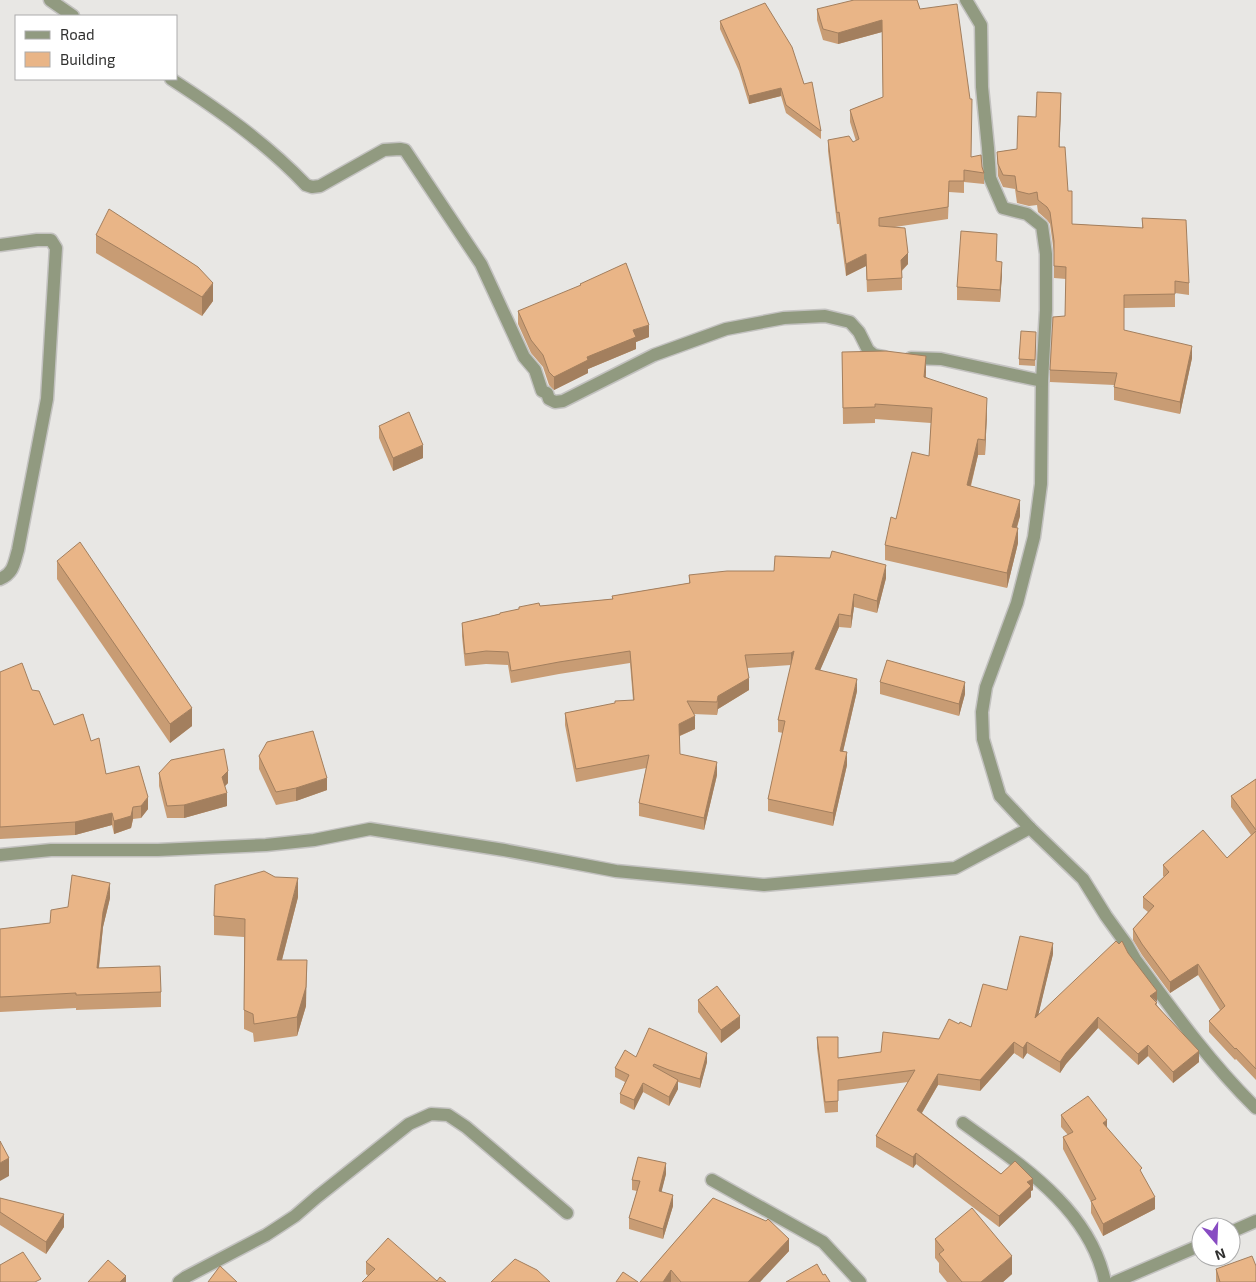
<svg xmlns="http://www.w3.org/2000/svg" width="1256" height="1282" font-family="'Exo 2',sans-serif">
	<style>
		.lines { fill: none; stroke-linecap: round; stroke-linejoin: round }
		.street-casing { stroke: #c3c2c0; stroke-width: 15 }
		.street { stroke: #919a80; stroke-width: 12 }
		.wall { fill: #c89c74 }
		.shaded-wall { fill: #a37f5e }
		.building { fill: #e9b587; stroke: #a37f5e }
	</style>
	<rect width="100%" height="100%" fill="#e8e7e4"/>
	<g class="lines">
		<defs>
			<g id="street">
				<path d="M 50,0 L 73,16"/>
				<path d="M 966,0 L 981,25 L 982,87 L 988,148 L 990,178 L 1003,208 L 1027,214 L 1042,226 L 1046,254 L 1046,310 L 1042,381 L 1041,484 L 1034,537 L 1017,603 L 986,687 L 982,712 L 983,739 L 1000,796 L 1030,828 L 1083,879 L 1106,916 L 1127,945 L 1135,959 C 1173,1011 1210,1063 1256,1108"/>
				<path d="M 171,79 C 219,110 266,143 306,185 L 312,187 L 320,186 L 384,150 L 400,149 L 405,150 L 481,264 L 524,357 L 535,370 L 542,391 L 547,393 L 549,399 L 555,402 L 563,401 L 654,355 L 726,329 L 784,318 L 825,316 L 850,322 L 859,332 L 868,350 L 874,355 L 884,357"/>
				<path d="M 0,245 L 37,240 L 51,240 L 56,248 L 47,399 L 18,550 C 14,563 14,573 0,579"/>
				<path d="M 911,358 L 941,359 L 1042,381"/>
				<path d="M 0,855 L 51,850 L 158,850 L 266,845 L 314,840 L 370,829 L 504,850 L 616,871 L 764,885 L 955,868 L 1030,828"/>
				<path d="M 963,1123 C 1019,1164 1090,1208 1105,1282"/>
				<path d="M 712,1180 L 823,1242 L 860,1282"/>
				<path d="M 1231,1232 L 1256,1221"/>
				<path d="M 179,1282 L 186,1277 L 266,1235 L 295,1216 L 317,1197 L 409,1124 L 431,1114 L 448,1115 L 466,1127 L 567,1213"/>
				<path d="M 1115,1282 L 1201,1245"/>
			</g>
		</defs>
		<use href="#street" class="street-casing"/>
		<use href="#street" class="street"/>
	</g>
	<g class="wall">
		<path d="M 917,0 L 971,157 L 982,167 L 984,173 L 984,184 L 964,182 L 964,193 L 949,192 L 948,219 L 895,227 L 908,264 L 902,271 L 902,290 L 867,292 L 866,266 L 846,276 L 839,224 L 837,224 L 828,151 L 828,140 L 853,142 L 856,141 L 850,122 L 850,110 L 883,97 L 882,32 L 838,44 L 823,40 L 817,20 L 817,9 Z"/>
		<path d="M 720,21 L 804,84 L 821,131 L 821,139 L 786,113 L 781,96 L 749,104 L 739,71 L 720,29 Z"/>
		<path d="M 1061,105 L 1059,147 L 1068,191 L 1072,224 L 1142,228 L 1142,218 L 1189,283 L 1189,295 L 1175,293 L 1175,307 L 1124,308 L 1124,331 L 1192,358 L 1180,414 L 1114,400 L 1114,385 L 1050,382 L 1050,370 L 1065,316 L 1066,279 L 1054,278 L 1054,253 L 1050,224 L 1047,220 L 1038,212 L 1037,205 L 1029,206 L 1017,203 L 1015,189 L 1003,187 L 998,176 L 997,152 L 1017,149 L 1036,117 Z"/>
		<path d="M 96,235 L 213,301 L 202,316 L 96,253 Z"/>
		<path d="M 997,246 L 996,261 L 1002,274 L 1000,302 L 957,300 L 957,287 Z"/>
		<path d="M 518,311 L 649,337 L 636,342 L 636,349 L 588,369 L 588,373 L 554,390 L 549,385 L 543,367 L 531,353 L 518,324 Z"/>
		<path d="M 1036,332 L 1035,366 L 1019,365 L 1019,359 Z"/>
		<path d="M 842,352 L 926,372 L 926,377 L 987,413 L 985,455 L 978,455 L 971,486 L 1020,516 L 1017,528 L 1018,543 L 1007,588 L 885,560 L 885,545 L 896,519 L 929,456 L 931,423 L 875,419 L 875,423 L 843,424 Z"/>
		<path d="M 379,426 L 423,458 L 393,471 L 379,438 Z"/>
		<path d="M 57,561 L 192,726 L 170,743 L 57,579 Z"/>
		<path d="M 689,575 L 886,578 L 877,613 L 854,607 L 851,628 L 839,627 L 820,670 L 857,691 L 843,752 L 847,765 L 833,826 L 768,811 L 768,799 L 783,733 L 778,732 L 778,720 L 791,665 L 747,668 L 749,690 L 718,709 L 717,715 L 693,714 L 695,729 L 680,736 L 680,754 L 717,775 L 704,830 L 639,816 L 639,803 L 646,768 L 576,782 L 565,725 L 565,713 L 633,700 L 630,663 L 559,674 L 511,683 L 508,665 L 486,664 L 465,666 L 462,636 L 462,623 L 519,609 L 540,606 L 612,599 L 612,596 L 689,583 Z"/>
		<path d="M 0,672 L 32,690 L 54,725 L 91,741 L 106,774 L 148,809 L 141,818 L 133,819 L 131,828 L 114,834 L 112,825 L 75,835 L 0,839 Z"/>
		<path d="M 880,682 L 965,694 L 959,716 L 880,694 Z"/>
		<path d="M 259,756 L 327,790 L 296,801 L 276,805 L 259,769 Z"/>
		<path d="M 159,773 L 228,783 L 225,786 L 227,806 L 184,818 L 167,818 L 159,786 Z"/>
		<path d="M 1256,779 L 1256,1080 L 1236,1059 L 1235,1060 L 1209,1032 L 1209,1021 L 1220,1010 L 1198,975 L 1170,993 L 1142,955 L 1133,940 L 1133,929 L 1148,912 L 1143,908 L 1143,897 L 1164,877 L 1163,876 L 1163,865 L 1227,858 L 1251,835 L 1231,807 L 1231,796 Z"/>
		<path d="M 298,897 L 282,960 L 306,1006 L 297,1036 L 254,1042 L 253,1033 L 244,1029 L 244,937 L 214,935 L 214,916 Z"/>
		<path d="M 110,898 L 103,927 L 99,968 L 161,992 L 161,1007 L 76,1010 L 76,1008 L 0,1012 L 0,929 L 50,923 L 68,907 Z"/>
		<path d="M 1053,954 L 1038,1015 L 1156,1002 L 1157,1005 L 1199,1062 L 1173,1083 L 1148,1056 L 1138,1065 L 1098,1028 L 1066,1064 L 1060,1073 L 1027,1053 L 1023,1059 L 1014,1053 L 980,1091 L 938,1085 L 922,1113 L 1001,1174 L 1033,1190 L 1031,1191 L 1031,1197 L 999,1227 L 916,1164 L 913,1168 L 876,1147 L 876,1136 L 908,1082 L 838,1091 L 838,1112 L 825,1113 L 817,1048 L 817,1037 L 838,1058 L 881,1052 L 939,1039 L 959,1024 L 971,1027 L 1007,990 Z"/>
		<path d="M 698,1000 L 740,1028 L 721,1043 L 698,1012 Z"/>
		<path d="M 636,1057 L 707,1062 L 700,1088 L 678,1082 L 678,1089 L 669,1106 L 643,1092 L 634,1110 L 620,1103 L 620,1094 L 625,1082 L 615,1077 L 615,1068 Z"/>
		<path d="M 1061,1115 L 1107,1128 L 1142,1174 L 1155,1209 L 1103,1236 L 1091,1213 L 1091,1202 L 1063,1149 L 1063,1137 L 1068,1135 L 1061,1127 Z"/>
		<path d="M 666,1174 L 661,1192 L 673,1206 L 663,1239 L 629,1229 L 629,1218 L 637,1191 L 632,1190 L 632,1180 Z"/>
		<path d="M 0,1198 L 64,1227 L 46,1254 L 0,1225 Z"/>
		<path d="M 713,1198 L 789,1251 L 760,1282 L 640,1282 Z"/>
		<path d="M 935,1239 L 1012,1274 L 1003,1282 L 947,1282 L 939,1272 L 939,1263 L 935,1258 Z"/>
		<path d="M 366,1262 L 437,1281 L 368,1276 L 366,1274 Z"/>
		<path d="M 1216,1269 L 1256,1282 L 1216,1282 Z"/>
	</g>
	<g class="shaded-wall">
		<path d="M 882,20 L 882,32 L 838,44 L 838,33 Z"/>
		<path d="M 781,88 L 781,96 L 749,104 L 749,96 Z"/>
		<path d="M 1061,93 L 1061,105 L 1059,159 L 1059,147 Z"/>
		<path d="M 908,253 L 908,264 L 901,271 L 901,260 Z"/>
		<path d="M 866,254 L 866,266 L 846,276 L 846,264 Z"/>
		<path d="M 1002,262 L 1002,274 L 1000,302 L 1000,290 Z"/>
		<path d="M 213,283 L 213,301 L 202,316 L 202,297 Z"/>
		<path d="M 649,325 L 649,337 L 636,342 L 636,349 L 588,369 L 588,373 L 554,390 L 554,377 L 633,330 Z"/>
		<path d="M 1192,346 L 1192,358 L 1180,414 L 1180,402 Z"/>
		<path d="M 926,356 L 926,372 L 924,392 L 924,377 Z"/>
		<path d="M 987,398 L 987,413 L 985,455 L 985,440 Z"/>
		<path d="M 978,439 L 978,455 L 967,500 L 967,485 Z"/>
		<path d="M 423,445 L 423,458 L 393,471 L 393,458 Z"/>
		<path d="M 1020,500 L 1020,516 L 1012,542 L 1012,527 Z"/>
		<path d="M 1018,528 L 1018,543 L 1007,588 L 1007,573 Z"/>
		<path d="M 886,565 L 886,578 L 877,613 L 877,601 Z"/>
		<path d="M 854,594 L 854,607 L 851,628 L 851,616 Z"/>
		<path d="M 839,614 L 839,627 L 815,682 L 815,669 Z"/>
		<path d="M 794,651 L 791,665 L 791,653 Z"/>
		<path d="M 749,678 L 749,690 L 718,709 L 717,715 L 718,696 Z"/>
		<path d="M 857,679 L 857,691 L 840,764 L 840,751 Z"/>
		<path d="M 965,682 L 965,694 L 959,716 L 959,704 Z"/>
		<path d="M 192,708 L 192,726 L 170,743 L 170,724 Z"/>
		<path d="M 695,716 L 695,729 L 679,736 L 679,724 Z"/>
		<path d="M 847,752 L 847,765 L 833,826 L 833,813 Z"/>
		<path d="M 717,762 L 717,775 L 704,830 L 704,818 Z"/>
		<path d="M 228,771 L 228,783 L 222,789 L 222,777 Z"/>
		<path d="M 327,778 L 327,790 L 296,801 L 296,788 Z"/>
		<path d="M 227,793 L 227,806 L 184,818 L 184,805 Z"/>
		<path d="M 148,797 L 148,809 L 141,818 L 141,806 Z"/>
		<path d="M 133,807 L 133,819 L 131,828 L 114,834 L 114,821 Z"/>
		<path d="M 112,813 L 112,825 L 75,835 L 75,822 Z"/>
		<path d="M 298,878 L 298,897 L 277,979 L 277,960 Z"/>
		<path d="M 110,883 L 110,898 L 103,927 L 97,983 L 97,968 L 103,912 Z"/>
		<path d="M 1053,943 L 1053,954 L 1035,1029 L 1035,1018 Z"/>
		<path d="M 307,960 L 306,1006 L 297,1036 L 297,1017 Z"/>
		<path d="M 1198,964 L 1198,975 L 1170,993 L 1170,982 Z"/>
		<path d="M 1157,991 L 1157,1002 L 1150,996 Z"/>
		<path d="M 740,1016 L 740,1028 L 721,1043 L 721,1030 Z"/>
		<path d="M 1098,1017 L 1098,1028 L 1066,1064 L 1060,1073 L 1060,1062 L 1066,1053 Z"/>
		<path d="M 1014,1042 L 1014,1053 L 980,1091 L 980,1080 Z"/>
		<path d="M 1027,1042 L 1027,1053 L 1023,1059 L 1023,1048 Z"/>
		<path d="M 1148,1045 L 1148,1056 L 1138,1065 L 1138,1054 Z"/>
		<path d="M 1199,1051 L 1199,1062 L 1173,1083 L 1173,1072 Z"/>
		<path d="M 707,1053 L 707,1062 L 700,1088 L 700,1079 Z"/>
		<path d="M 938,1074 L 938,1085 L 917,1121 L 917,1110 Z"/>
		<path d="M 678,1080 L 678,1089 L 669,1106 L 669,1097 Z"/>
		<path d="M 643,1083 L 643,1092 L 634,1110 L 634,1100 Z"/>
		<path d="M 1107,1120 L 1107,1132 L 1103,1123 Z"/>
		<path d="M 916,1153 L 916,1164 L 913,1168 L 913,1157 Z"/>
		<path d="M 9,1158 L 9,1176 L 0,1181 L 0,1163 Z"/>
		<path d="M 666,1163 L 666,1174 L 659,1202 L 659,1191 Z"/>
		<path d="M 1033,1179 L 1033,1190 L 1031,1191 L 1031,1197 L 999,1227 L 999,1216 L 1027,1182 Z"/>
		<path d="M 673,1195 L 673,1206 L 663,1239 L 663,1229 Z"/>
		<path d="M 1155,1197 L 1155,1209 L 1103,1236 L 1103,1224 Z"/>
		<path d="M 64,1214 L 64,1227 L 46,1254 L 46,1242 Z"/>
		<path d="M 789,1239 L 789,1251 L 760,1282 L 748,1282 Z"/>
		<path d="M 1012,1256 L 1012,1274 L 1003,1282 L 981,1282 Z"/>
		<path d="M 671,1270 L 671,1282 L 663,1282 Z"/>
		<path d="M 126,1276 L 126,1282 L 120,1282 Z"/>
	</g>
	<g class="building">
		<path d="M 854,0 L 917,0 L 920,9 L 957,4 L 970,99 L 972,99 L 971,157 L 981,155 L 982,167 L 984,173 L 964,170 L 964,181 L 949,181 L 948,207 L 879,218 L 879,226 L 905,228 L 908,253 L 901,260 L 902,278 L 867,280 L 866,254 L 846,264 L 839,212 L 837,213 L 828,140 L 849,136 L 853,142 L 859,139 L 850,110 L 883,97 L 882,20 L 838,33 L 823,29 L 817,9 Z"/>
		<path d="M 765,3 L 792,47 L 804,84 L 812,82 L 821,131 L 786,105 L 781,88 L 749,96 L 739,63 L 720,21 Z"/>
		<path d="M 1037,92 L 1061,93 L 1059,147 L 1065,147 L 1068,191 L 1072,191 L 1072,224 L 1143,228 L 1142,218 L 1186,220 L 1189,283 L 1175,281 L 1175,294 L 1124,295 L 1124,330 L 1192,346 L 1180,402 L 1114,387 L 1117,373 L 1050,370 L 1053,317 L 1065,316 L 1066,267 L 1054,266 L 1054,241 L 1050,212 L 1047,207 L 1038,200 L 1037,192 L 1029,194 L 1017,191 L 1015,176 L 1003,175 L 998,164 L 997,152 L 1017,149 L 1018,116 L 1036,117 Z"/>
		<path d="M 109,209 L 198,267 L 213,283 L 202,297 L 96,235 Z"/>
		<path d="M 961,231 L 997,234 L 996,261 L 1002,262 L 1000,290 L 957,287 Z"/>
		<path d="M 626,263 L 649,325 L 633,330 L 636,337 L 587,357 L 588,360 L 554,377 L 549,372 L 543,355 L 531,340 L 518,311 L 581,285 L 580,284 Z"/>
		<path d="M 1021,331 L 1036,332 L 1035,360 L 1019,359 Z"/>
		<path d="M 886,351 L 926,356 L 924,377 L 987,398 L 985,440 L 978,439 L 967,485 L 1020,500 L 1012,527 L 1018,528 L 1007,573 L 885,545 L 891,517 L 896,519 L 912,452 L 929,456 L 932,408 L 875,404 L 875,407 L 843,408 L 842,352 Z"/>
		<path d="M 409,412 L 423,445 L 393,458 L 379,426 Z"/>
		<path d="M 80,542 L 192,708 L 170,724 L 57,561 Z"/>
		<path d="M 832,551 L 886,565 L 877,601 L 854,594 L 851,616 L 839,614 L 815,669 L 857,679 L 840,751 L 847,752 L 833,813 L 768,799 L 785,721 L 778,720 L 794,651 L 791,653 L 745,655 L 749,678 L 718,696 L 717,702 L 687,701 L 695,716 L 679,724 L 680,754 L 717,762 L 704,818 L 639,803 L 649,755 L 576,769 L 565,713 L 615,703 L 615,701 L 634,700 L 630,651 L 559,662 L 511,671 L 508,652 L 486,651 L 465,654 L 462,623 L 500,614 L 500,613 L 519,609 L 519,607 L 539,603 L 540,606 L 613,599 L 612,596 L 690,583 L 689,575 L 727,571 L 774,571 L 775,556 L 830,558 Z"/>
		<path d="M 887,660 L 965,682 L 959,704 L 880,682 Z"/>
		<path d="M 22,663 L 32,690 L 39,691 L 54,725 L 83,714 L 91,741 L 99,738 L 106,774 L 139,766 L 148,797 L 141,806 L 133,807 L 131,816 L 114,821 L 112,813 L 75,822 L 0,827 L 0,672 Z"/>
		<path d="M 313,731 L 327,778 L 296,788 L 276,792 L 259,756 L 267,742 Z"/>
		<path d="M 224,749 L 228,771 L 222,777 L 227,793 L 184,805 L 167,806 L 159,773 L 171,760 Z"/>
		<path d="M 1256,779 L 1256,830 L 1231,796 Z"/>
		<path d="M 1203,830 L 1227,858 L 1256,831 L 1256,1069 L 1236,1048 L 1235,1049 L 1209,1021 L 1225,1006 L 1198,964 L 1170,982 L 1142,944 L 1133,929 L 1154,906 L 1143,897 L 1169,872 L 1163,865 Z"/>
		<path d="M 264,871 L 275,877 L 298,878 L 277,960 L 307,960 L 306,987 L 297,1017 L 254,1024 L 253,1014 L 244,1010 L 245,919 L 214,916 L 215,885 Z"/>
		<path d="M 72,875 L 110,883 L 103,912 L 97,968 L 160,966 L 161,992 L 76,995 L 76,993 L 0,997 L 0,929 L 50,923 L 51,910 L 68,907 Z"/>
		<path d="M 1020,936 L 1053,943 L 1035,1018 L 1116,941 L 1119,944 L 1122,941 L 1128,953 L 1157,991 L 1150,996 L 1157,1003 L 1155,1004 L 1199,1051 L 1173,1072 L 1148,1045 L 1138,1054 L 1098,1017 L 1066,1053 L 1060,1062 L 1027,1042 L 1023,1048 L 1014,1042 L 980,1080 L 938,1074 L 917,1110 L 1001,1174 L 1015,1161 L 1033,1179 L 1027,1182 L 1031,1186 L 999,1216 L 916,1153 L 913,1157 L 876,1136 L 915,1070 L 838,1080 L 838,1101 L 825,1102 L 817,1037 L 838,1037 L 838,1058 L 881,1052 L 883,1032 L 939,1039 L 949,1019 L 959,1024 L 960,1022 L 971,1027 L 983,984 L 1007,990 Z"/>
		<path d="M 717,986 L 740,1016 L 721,1030 L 698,1000 Z"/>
		<path d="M 649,1028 L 707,1053 L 700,1079 L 669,1070 L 654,1064 L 653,1066 L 678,1080 L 669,1097 L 643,1083 L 634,1100 L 620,1094 L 629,1075 L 615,1068 L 625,1050 L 636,1057 Z"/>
		<path d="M 1088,1096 L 1107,1120 L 1103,1123 L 1142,1168 L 1140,1170 L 1155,1197 L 1103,1224 L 1091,1201 L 1096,1199 L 1063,1137 L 1073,1132 L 1061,1115 Z"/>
		<path d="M 0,1141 L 9,1158 L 0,1163 Z"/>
		<path d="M 638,1157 L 666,1163 L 659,1191 L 673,1195 L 663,1229 L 629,1218 L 640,1181 L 632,1180 Z"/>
		<path d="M 0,1198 L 64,1214 L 46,1242 L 0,1212 Z"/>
		<path d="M 713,1198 L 766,1221 L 768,1219 L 789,1239 L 748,1282 L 681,1282 L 671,1270 L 663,1282 L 640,1282 Z"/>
		<path d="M 972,1208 L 1012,1256 L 981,1282 L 962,1282 L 939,1254 L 944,1250 L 935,1239 Z"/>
		<path d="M 388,1238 L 437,1281 L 440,1277 L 446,1282 L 362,1282 L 375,1269 L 366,1262 Z"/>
		<path d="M 23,1252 L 41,1279 L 35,1282 L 0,1282 L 0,1265 Z"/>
		<path d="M 1252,1256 L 1256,1266 L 1256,1282 L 1220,1282 L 1216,1269 Z"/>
		<path d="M 515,1259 L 537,1270 L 550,1282 L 491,1282 Z"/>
		<path d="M 108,1260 L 126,1276 L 120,1282 L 88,1282 Z"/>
		<path d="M 817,1264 L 823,1275 L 825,1274 L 830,1282 L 786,1282 Z"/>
		<path d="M 220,1266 L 237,1282 L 208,1282 Z"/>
		<path d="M 623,1272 L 638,1282 L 616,1282 Z"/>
	</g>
	<rect x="15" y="15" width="162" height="65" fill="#ffffff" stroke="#acacac"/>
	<rect x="25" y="31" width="25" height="8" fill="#919a80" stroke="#acacac"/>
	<text x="60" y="40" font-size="15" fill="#30302f">Road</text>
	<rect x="25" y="52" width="25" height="15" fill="#e9b587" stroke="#acacac"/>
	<text x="60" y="65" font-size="15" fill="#30302f">Building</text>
	<g transform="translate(1216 1242) rotate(161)"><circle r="24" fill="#ffffff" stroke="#acacac"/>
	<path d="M0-4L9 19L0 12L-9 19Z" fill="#884cc2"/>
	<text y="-8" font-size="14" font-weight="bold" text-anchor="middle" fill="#30302f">N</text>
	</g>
</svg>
